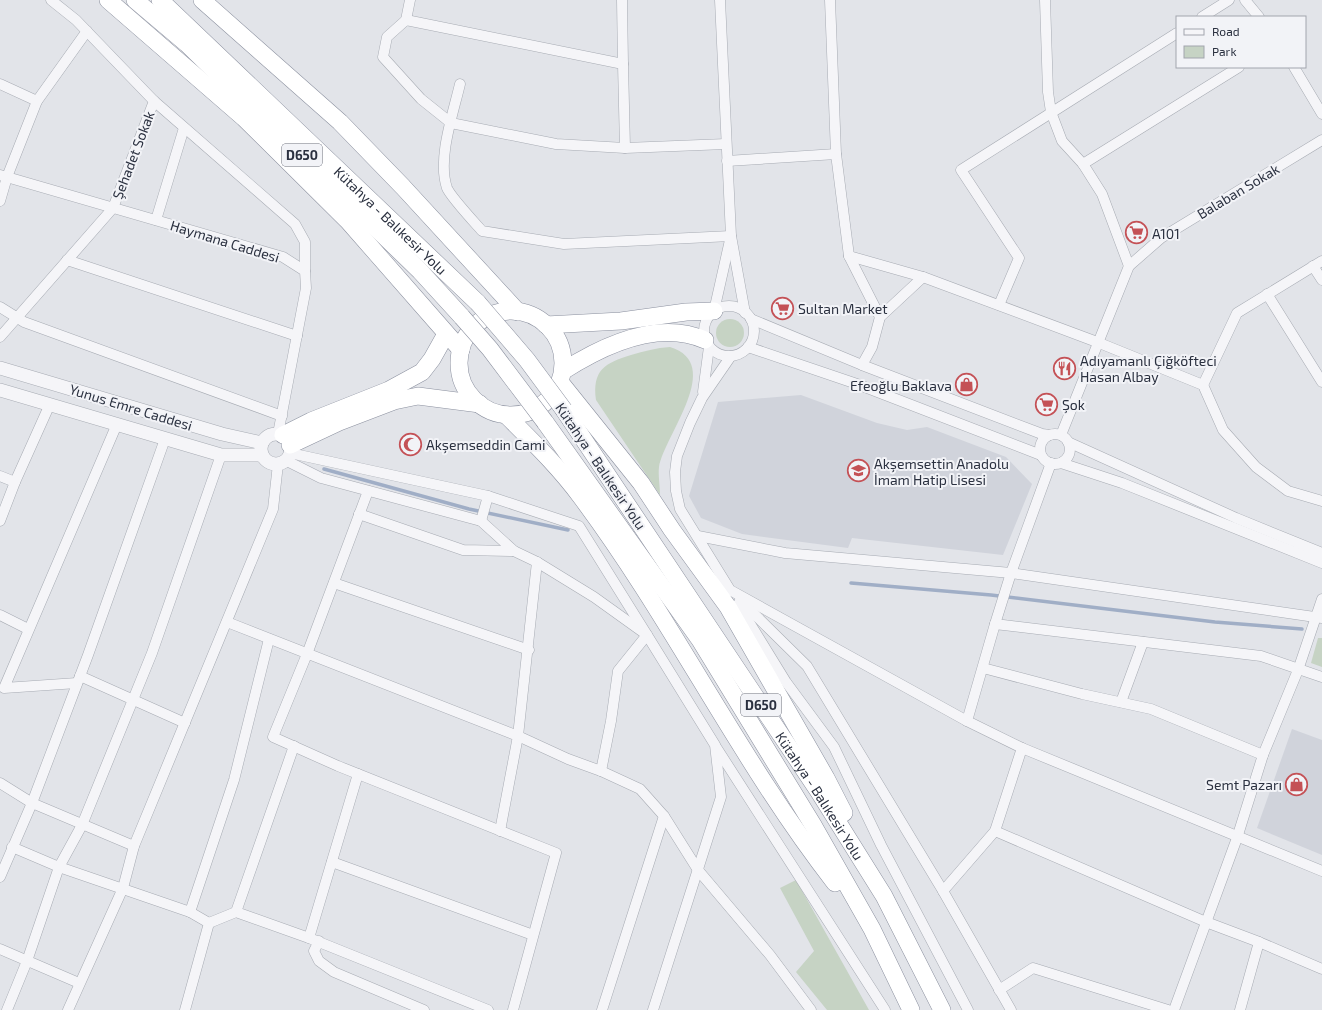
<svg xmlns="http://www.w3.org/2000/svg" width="1322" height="1010" font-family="'Exo 2',sans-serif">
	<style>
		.built { fill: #d0d3db }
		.green { fill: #c6d3c4 }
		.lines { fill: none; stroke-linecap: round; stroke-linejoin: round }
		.stream { stroke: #a0aec6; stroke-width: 3.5 }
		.minor-casing { stroke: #a7abb3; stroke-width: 11 }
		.tertiary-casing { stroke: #a7abb3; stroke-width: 14 }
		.trunk-casing { stroke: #8b909f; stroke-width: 18 }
		.minor { stroke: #f5f5f8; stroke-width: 10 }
		.tertiary { stroke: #f5f5f8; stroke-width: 13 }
		.trunk { stroke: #fff; stroke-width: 17 }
		.trunk-bridge-casing { stroke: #8b909f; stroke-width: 18; stroke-linecap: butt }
		.trunk-bridge { stroke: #fff; stroke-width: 17 }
		.labels { text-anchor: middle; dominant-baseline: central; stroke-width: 4; stroke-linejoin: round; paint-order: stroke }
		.shield { fill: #f2f3f7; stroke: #676b77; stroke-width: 1 }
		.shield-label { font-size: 13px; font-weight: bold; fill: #2b3140 }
		.street-label { font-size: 14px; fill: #2b3140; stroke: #f2f3f7 }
		.poi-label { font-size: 14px; fill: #2b3140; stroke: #f2f3f7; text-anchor: start }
	</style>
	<rect width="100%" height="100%" fill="#e2e4e9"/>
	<g class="built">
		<path d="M 801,395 L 877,423 L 907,430 L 927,427 L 1006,457 L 1032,484 L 1003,555 L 852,538 L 848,548 L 742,534 L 701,518 L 689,496 L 718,402 Z"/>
		<path d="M 1292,729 L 1322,740 L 1322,855 L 1257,828 Z"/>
	</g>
	<g class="green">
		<circle cx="730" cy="333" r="14"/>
		<path d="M 670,347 C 725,364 665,434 659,467 C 658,475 660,486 660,495 L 596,400 C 592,370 605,363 631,355 C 644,351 656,348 670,347 Z"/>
		<path d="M 1318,638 L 1322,638 L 1322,667 L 1311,663 Z"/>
		<path d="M 796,880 L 869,1010 L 827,1010 L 796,972 L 814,951 L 780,888 Z"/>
	</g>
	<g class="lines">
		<g class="stream">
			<path d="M 324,469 L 469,509 L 568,530"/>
			<path d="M 851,583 L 991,595 L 1215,622 L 1302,629"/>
		</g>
		<defs>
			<g id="minor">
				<path d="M 51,0 L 76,20 L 154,101 L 295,224 L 305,242 L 305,271"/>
				<path d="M 410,0 L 406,20 L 387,37 L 383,57 L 421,99 L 451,123 L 556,144 L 625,148 L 726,144"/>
				<path d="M 622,0 L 623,64"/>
				<path d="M 720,0 L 731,236 L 745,313"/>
				<path d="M 830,0 L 836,154 L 849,256 L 880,317"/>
				<path d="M 1045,0 L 1048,92 L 1051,112 L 1062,141 L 1083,164 L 1102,194 L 1129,266"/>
				<path d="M 1245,0 L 1259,17"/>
				<path d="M 1202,17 L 1229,0"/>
				<path d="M 406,20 L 623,64 L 625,148"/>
				<path d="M 1294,67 L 1322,114"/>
				<path d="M 0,84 L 37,101"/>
				<path d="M 460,84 C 453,114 437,159 447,188 C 450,196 475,223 482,231 L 564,244 L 731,236"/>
				<path d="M 727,161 L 836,154"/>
				<path d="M 1083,164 L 1239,67"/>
				<path d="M 0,175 L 283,257 L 305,271 L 306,288 L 278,434"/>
				<path d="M 0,201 L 7,177 L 37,101 L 87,31"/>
				<path d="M 156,220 L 184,128"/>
				<path d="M 849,256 L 923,277 L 1097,342 L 1203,385 L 1223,430 L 1256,467 L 1288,491 L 1322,501"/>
				<path d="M 67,260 L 297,336"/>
				<path d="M 1313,266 L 1322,280"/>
				<path d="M 1267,294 L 1322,382"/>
				<path d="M 999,305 L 1019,258 L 961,170 L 1177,33"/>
				<circle cx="729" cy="331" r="25"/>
				<path d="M 0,307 L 24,322 L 282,416"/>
				<path d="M 714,311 L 730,240"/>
				<path d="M 751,319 L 862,365 L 1042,434 L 1050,435"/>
				<path d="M 0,337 L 113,208 L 154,101"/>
				<path d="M 748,347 L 857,384 L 1041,455"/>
				<path d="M 731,356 L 702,398 L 690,423 L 677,456 L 675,472 L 676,491 L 680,509 L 730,590 L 967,721 L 1022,748 L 1322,871"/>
				<path d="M 862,365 L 872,347 L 880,317 L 923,277"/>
				<path d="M 1203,385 L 1237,313 L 1322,261"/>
				<path d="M 703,392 L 709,347"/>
				<circle cx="1055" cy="449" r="15"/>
				<path d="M 1061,435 L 1129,266 L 1161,238 L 1322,140"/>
				<path d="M 1068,442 L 1236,518 L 1322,553"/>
				<path d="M 290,453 L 488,496 L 579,526 L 647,635 L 618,671 L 611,721 L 601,771"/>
				<path d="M 285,460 L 321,478 L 481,521 L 514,551 L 537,562 L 594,597 L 647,635 L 715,745 L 721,797 L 653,1010"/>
				<path d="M 1061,463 L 1122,483 L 1322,563"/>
				<path d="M 0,476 L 15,482"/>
				<path d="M 368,491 L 307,654 L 273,737 L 338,766 L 556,853 L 513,1010"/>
				<path d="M 359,514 L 463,550 L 514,551"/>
				<path d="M 0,521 L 15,482 L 50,404"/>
				<path d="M 481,521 L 488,496"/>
				<path d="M 698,536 L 785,553 L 1011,573 L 1322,618"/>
				<path d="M 334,583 L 529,650"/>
				<path d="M 740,600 L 807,666 L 943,891 L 1011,1010"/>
				<path d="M 738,604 L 786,682 L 834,747 L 881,845 L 968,1010"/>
				<path d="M 0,615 L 28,629"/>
				<path d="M 227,622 L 518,736 L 568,759 L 601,771 L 640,789 L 664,816 L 698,870 L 770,955 L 811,1010"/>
				<path d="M 995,624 L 1011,573 L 1051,463"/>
				<path d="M 983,668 L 1082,694 L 1151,709 L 1263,755"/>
				<path d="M 80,676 L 185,723"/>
				<path d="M 77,683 L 4,688 L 117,424"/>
				<path d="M 1121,702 L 1143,642"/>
				<path d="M 967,721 L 995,624 L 1261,656 L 1322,677"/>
				<path d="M 716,747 L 885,1010"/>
				<path d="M 0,783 L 32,803 L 134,846"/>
				<path d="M 500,831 L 518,736 L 537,562"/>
				<path d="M 995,831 L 1206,922 L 1259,942 L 1322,969"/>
				<path d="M 12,847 L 59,867 L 190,912 L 209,923 L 185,1010"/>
				<path d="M 332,862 L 533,935"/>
				<path d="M 0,877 L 32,803 L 88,655 L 165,439"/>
				<path d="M 943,891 L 995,831 L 1022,748"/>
				<path d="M 190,912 L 234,780 L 269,639"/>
				<path d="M 236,912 L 294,746"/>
				<path d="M 209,923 L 236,912 L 309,938 L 488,1010"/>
				<path d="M 309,938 L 358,774"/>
				<path d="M 319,941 L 314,951 L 319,961 L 334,972 L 424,1010"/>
				<path d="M 0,949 L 79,983"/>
				<path d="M 999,990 L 1033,968 L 1168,1010"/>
				<path d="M 7,1010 L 27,961 L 59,867 L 82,825 L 152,653 L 221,455"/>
				<path d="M 68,1010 L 123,888 L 134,846 L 273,509 L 278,464"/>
				<path d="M 602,1010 L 664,816"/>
				<path d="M 1174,1010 L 1237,838 L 1263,755 L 1298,670 L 1322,599"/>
				<path d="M 1240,1010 L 1259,942"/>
			</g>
			<g id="tertiary">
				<path d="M 0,368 L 222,434 L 262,443"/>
				<path d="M 0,390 L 221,455 L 262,455"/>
				<circle cx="276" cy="449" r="15"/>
			</g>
			<g id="trunk">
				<path d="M 108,0 L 244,118 L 348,221 L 461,350"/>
				<path d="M 135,0 L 187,44 L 420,271 L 462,317"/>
				<path id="s1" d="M 160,0 L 478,303"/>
				<path d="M 202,0 L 340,122 L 403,187 L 518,312"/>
				<circle cx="511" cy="363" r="52"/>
				<path d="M 546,325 L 621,321 L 686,312 L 714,311"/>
				<path d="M 563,371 C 602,346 658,319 705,340"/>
				<path d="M 560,382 L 641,483 L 672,530 L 728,607 L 826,778 L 844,813"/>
				<path id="s2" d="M 564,410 L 819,792 L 884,896 L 942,1010"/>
				<path d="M 506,415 C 532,441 559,467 581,497 C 673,620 740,761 835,883"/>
				<path d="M 545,422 L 700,640 L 813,825 L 872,929 L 911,1010"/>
				<path d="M 283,435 L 311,421 L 389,390 L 422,372 L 432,359 L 446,334"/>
				<path d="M 290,445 L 339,422 L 394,401 L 418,396 L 480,404"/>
			</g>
		</defs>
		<use href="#minor" class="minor-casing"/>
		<use href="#tertiary" class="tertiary-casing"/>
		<use href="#trunk" class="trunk-casing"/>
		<use href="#minor" class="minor"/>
		<use href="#tertiary" class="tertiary"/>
		<use href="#trunk" class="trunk"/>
		<defs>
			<g id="trunk-bridge">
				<path d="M 478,303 L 527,360 L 564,410"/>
				<path d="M 462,317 L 490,349 L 545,422"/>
			</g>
		</defs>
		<use href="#trunk-bridge" class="trunk-bridge-casing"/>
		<use href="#trunk-bridge" class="trunk-bridge"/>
	</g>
	<defs>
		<symbol id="supermarket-ring" viewBox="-11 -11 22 22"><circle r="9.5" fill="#f2f3f7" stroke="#c45156" stroke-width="1.5"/><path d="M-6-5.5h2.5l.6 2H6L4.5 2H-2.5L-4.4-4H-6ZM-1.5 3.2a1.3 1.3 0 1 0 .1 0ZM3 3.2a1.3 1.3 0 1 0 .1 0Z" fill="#c45156"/></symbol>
		<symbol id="restaurant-ring" viewBox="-11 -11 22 22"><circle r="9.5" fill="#f2f3f7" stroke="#c45156" stroke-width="1.5"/><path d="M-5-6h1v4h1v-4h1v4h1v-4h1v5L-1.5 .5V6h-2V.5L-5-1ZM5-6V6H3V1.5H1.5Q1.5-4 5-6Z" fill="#c45156"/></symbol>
		<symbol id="shop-ring" viewBox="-11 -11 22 22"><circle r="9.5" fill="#f2f3f7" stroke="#c45156" stroke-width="1.5"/><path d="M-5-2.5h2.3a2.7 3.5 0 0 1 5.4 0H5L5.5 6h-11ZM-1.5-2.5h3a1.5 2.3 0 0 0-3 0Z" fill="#c45156"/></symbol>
		<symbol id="mosque-ring" viewBox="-11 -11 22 22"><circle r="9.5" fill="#f2f3f7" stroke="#c45156" stroke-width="1.5"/><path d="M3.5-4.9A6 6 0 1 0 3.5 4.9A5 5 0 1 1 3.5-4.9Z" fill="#c45156"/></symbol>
		<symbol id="school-ring" viewBox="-11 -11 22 22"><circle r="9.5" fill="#f2f3f7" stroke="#c45156" stroke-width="1.5"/><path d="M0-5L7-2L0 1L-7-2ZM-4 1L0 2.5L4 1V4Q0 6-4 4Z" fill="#c45156"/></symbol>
	</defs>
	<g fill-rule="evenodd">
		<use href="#supermarket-ring" x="1124" y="220" width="25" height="25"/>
		<use href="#supermarket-ring" x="770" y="296" width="25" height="25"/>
		<use href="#restaurant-ring" x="1052" y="356" width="25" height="25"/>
		<use href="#shop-ring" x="954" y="372" width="25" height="25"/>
		<use href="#supermarket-ring" x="1034" y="392" width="25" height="25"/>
		<use href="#mosque-ring" x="398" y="432" width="25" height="25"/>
		<use href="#school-ring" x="846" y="458" width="25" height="25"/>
		<use href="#shop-ring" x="1284" y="772" width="25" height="25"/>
	</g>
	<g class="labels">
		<g class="shield">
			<rect x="282" y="144" width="40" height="22" rx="3"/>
			<rect x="741" y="694" width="40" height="22" rx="3"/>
		</g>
		<g class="shield-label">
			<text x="302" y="155">D650</text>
			<text x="761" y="705">D650</text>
		</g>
		<g class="street-label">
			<text transform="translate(133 155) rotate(-69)">Şehadet Sokak</text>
			<text transform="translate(1238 191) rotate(-31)">Balaban Sokak</text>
			<text stroke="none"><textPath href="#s1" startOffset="319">Kütahya - Balıkesir Yolu</textPath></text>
			<text transform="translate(225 241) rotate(17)">Haymana Caddesi</text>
			<text transform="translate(131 407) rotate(17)">Yunus Emre Caddesi</text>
			<text transform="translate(601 466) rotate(56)">Kütahya - Balıkesir Yolu</text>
			<text stroke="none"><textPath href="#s2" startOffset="463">Kütahya - Balıkesir Yolu</textPath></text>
		</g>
		<g class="poi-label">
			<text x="1152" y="233">A101</text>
			<text x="798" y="308">Sultan Market</text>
			<text x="1080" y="360">Adıyamanlı Çiğköfteci<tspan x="1080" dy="16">Hasan Albay</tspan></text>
			<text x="952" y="385" text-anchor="end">Efeoğlu Baklava</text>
			<text x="1062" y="404">Şok</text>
			<text x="426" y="444">Akşemseddin Cami</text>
			<text x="874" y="463">Akşemsettin Anadolu<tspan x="874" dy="16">İmam Hatip Lisesi</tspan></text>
			<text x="1282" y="784" text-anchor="end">Semt Pazarı</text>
		</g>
	</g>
	<rect x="1176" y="16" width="130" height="52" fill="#f2f3f7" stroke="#a2a5ae"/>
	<rect x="1184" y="29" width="20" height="6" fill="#f5f5f8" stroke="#a2a5ae"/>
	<text x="1212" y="36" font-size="12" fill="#2b3140">Road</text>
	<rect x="1184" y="46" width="20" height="12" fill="#c6d3c4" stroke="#a2a5ae"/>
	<text x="1212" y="56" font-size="12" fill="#2b3140">Park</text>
</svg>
